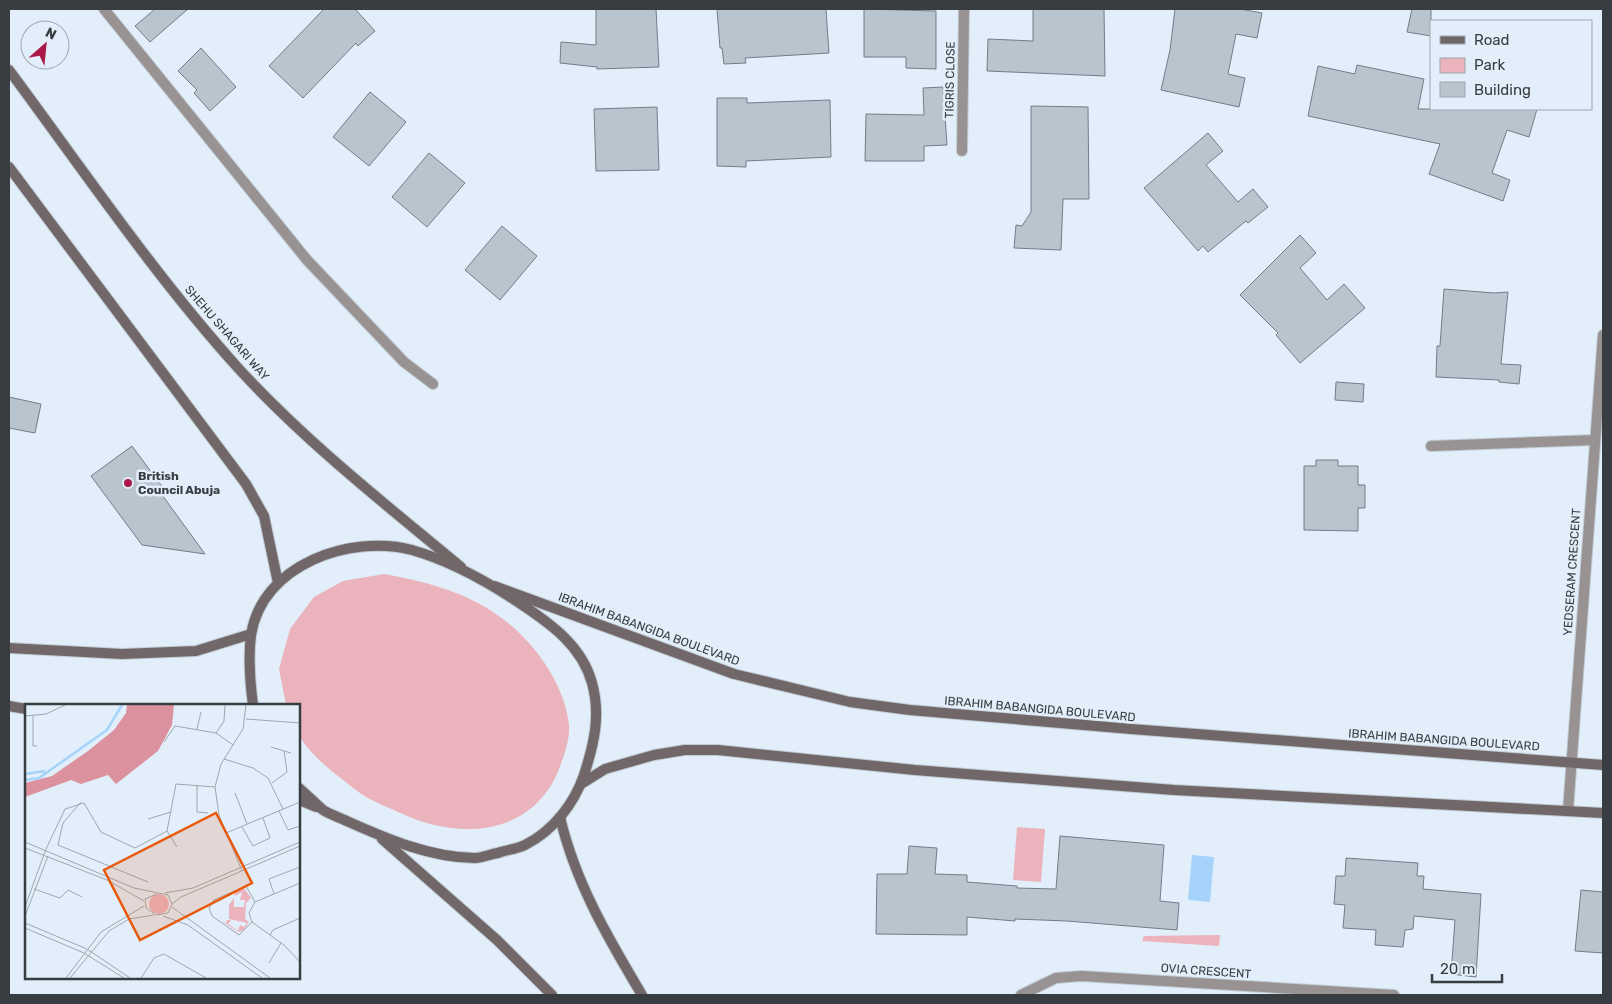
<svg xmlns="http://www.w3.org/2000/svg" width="1612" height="1004" font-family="Rubik,sans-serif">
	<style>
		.green { fill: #ebb3bc }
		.water { fill: #a5d3fa }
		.building { fill: #b8c4ce; stroke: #727d87 }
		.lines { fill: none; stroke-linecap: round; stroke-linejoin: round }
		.lane-casing { stroke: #c0cbd4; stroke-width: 12 }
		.street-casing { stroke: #c0cbd4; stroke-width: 12 }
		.secondary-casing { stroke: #c0cbd4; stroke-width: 12 }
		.lane { stroke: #999293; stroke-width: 10 }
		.street { stroke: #999293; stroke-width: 10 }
		.secondary { stroke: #716768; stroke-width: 10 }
		.poi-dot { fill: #ab184a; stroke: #e2eef9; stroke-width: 2 }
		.labels { text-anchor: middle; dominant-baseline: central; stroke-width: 5; stroke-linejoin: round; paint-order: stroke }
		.street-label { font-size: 12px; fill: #383d41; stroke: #e2eef9 }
		.poi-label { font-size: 12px; font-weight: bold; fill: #383d41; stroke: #e2eef9; text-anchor: start }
		.inset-river { fill: none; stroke: #a5d3fa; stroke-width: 2.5 }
		.inset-road { fill: none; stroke: #9ea7af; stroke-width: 1 }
		.view { fill: #e8590c; fill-opacity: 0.15; stroke: #e8590c; stroke-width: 2.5 }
		.inset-edge { fill: none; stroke: #383d41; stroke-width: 2.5 }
	</style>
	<rect width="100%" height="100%" fill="#e2eef9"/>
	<g class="green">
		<path d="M 384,574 C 422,581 460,590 493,612 C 530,636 564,680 569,725 C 570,739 564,756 559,769 C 533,835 461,841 403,814 C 387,807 370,801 356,790 C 339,777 309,755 299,735 C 296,728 299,713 299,705 L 286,705 L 279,669 L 290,629 L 314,597 L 343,581 Z"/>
		<path d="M 1017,827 L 1045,829 L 1041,882 L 1013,880 Z"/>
		<path d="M 1220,935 L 1219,946 L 1142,941 L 1144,936 Z"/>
	</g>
	<path class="water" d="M 1192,855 L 1214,857 L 1210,902 L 1188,900 Z"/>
	<g class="building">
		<path d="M 155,9 L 188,9 L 150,42 L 135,26 Z"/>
		<path d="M 324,9 L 355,9 L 375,31 L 358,46 L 356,43 L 303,98 L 269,66 Z"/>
		<path d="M 596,9 L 656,9 L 659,67 L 597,69 L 597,67 L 560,63 L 561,42 L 596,45 Z"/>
		<path d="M 717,9 L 826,9 L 829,53 L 745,58 L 746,63 L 724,64 L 722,48 L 720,48 Z"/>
		<path d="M 864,9 L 936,11 L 936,69 L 906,68 L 906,57 L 864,57 Z"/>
		<path d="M 1033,9 L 1104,9 L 1105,76 L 987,71 L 988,39 L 1033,41 Z"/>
		<path d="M 1175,9 L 1240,9 L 1262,13 L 1257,38 L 1236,34 L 1228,74 L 1245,78 L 1239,107 L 1161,90 L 1170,50 Z"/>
		<path d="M 1412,9 L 1431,9 L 1431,36 L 1407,32 Z"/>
		<path d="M 201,48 L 236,87 L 210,111 L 194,93 L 197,90 L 178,71 Z"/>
		<path d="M 1357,65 L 1424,79 L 1418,109 L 1537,109 L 1529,137 L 1507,130 L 1492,173 L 1510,180 L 1503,201 L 1429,174 L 1440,144 L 1308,116 L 1318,66 L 1355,74 Z"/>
		<path d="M 943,87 L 947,145 L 924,146 L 924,161 L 865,161 L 866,114 L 924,115 L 923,88 Z"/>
		<path d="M 370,92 L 406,122 L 369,166 L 333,137 Z"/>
		<path d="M 717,98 L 747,98 L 747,103 L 830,100 L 831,157 L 746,161 L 746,167 L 717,166 Z"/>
		<path d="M 1031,106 L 1088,107 L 1089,199 L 1063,199 L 1061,250 L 1014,248 L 1016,225 L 1022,226 L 1031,212 Z"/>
		<path d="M 657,107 L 659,170 L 596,171 L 594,109 Z"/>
		<path d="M 1208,133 L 1223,151 L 1206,165 L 1238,202 L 1253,189 L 1268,207 L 1248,223 L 1246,221 L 1208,252 L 1203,246 L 1198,251 L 1144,188 Z"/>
		<path d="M 429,153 L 465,183 L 427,227 L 392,197 Z"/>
		<path d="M 502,226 L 537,256 L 500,300 L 465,270 Z"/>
		<path d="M 1300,235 L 1316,253 L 1300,268 L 1327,300 L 1344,284 L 1365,308 L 1300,363 L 1276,335 L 1278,333 L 1240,295 Z"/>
		<path d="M 1444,289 L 1494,293 L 1508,292 L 1501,364 L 1521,365 L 1519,384 L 1499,382 L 1499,380 L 1436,377 L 1437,346 L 1440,346 Z"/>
		<path d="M 1336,382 L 1364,384 L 1363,402 L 1335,400 Z"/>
		<path d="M 9,397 L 41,404 L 35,433 L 9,428 Z"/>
		<path d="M 132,446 L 164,489 L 160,492 L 205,554 L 142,545 L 91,476 Z"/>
		<path d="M 1316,460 L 1338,460 L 1338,466 L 1358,466 L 1358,485 L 1365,485 L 1365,508 L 1358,508 L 1358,531 L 1304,530 L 1304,466 L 1316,466 Z"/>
		<path d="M 1060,836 L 1164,845 L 1160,901 L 1179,903 L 1177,930 L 1067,921 L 1015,919 L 1015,921 L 967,917 L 967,935 L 876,934 L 877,874 L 907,874 L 909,846 L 937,848 L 935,874 L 967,875 L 967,882 L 1017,886 L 1017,888 L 1056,889 Z"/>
		<path d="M 1346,858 L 1418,863 L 1417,876 L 1424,876 L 1423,889 L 1481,894 L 1476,977 L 1451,974 L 1455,920 L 1414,916 L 1413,929 L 1405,930 L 1403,947 L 1375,945 L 1376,930 L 1343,928 L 1345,905 L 1334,904 L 1336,876 L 1345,876 Z"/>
		<path d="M 1581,890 L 1603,892 L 1603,953 L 1575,951 Z"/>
	</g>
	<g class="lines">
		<defs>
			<path id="lane" d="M 1431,446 L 1595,440"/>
			<g id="street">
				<path d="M 104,9 L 307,260 L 404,362 L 433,384"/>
				<path d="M 962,151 L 964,9"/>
				<path d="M 1568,811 L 1603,335"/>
				<path d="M 1021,995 L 1056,978 L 1081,976 L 1394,995"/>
			</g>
			<g id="secondary">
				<path d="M 9,70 C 84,171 155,276 239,369 C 306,442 385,504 461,567"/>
				<path d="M 9,167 L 246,484 L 264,516 L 278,583"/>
				<path d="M 494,586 L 734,674 L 850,702 L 910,710 L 1131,729 L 1603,765"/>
				<path d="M 9,648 L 122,654 L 196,651 L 251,634"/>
				<path d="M 253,705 C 250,682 248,658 251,635 C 262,564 351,534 412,550 C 451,561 488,582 521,604 C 551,624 582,646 592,683 C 601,715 594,744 584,775 C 574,804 553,831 525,845 C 517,849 506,850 498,853 C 491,854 482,858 475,858 C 432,858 387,839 349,822 C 341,818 331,815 323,810 C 315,803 307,795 299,788"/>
				<path d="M 9,706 L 26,709"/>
				<path d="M 581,784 L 605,769 L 654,755 L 685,750 L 718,750 L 915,770 L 1174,790 L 1603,813"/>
				<path d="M 299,800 L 316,807"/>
				<path d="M 560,817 C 575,882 608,938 642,995"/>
				<path d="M 382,839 L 497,940 L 552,995"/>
			</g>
		</defs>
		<use href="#lane" class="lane-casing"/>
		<use href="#street" class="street-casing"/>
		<use href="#secondary" class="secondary-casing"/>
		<use href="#lane" class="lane"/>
		<use href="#street" class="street"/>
		<use href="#secondary" class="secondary"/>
	</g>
	<circle class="poi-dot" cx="128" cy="483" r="5"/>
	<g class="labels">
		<g class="street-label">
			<text transform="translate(950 80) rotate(-89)">TIGRIS CLOSE</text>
			<text transform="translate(227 333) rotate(49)">SHEHU SHAGARI WAY</text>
			<text transform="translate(1572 572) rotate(-86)">YEDSERAM CRESCENT</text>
			<text transform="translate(649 629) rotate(20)">IBRAHIM BABANGIDA BOULEVARD</text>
			<text transform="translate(1040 709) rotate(5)">IBRAHIM BABANGIDA BOULEVARD</text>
			<text transform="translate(1444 740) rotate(4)">IBRAHIM BABANGIDA BOULEVARD</text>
			<text transform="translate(1206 971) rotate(4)">OVIA CRESCENT</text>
		</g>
		<g class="poi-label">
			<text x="138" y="476">British<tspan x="138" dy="14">Council Abuja</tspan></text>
		</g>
	</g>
	<g transform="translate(25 704)">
		<rect width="275" height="275" fill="#e2eef9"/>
		<path d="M 219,184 L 226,194 L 221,199 L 220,215 L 224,218 L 219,226 L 213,228 L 197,217 L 201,219 L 202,216 L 206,216 L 203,220 L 213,227 L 215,221 L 219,223 L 222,219 L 204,215 L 204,201 L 209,194 L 209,203 L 219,203 L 220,196 L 215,196 L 217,188 L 210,192 L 209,189 ZM124 200a10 10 0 1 1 20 0a10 10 0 1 1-20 0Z" fill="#ebb3bc"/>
		<path d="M 102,1 L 149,1 L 147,21 L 133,47 L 91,80 L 83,71 L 56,80 L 46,76 L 0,93 L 0,79 L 27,72 L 63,47 L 89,26 L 101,9 Z" fill="#db919e"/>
		<path class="inset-river" d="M 0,70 L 20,67M 0,76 L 14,74 L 82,26 L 97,1"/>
		<path class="inset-road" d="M 0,12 L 21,10 L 40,1M 8,12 L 8,42 L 12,42M 221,15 L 275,19M 172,25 L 176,8M 191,29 L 199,17 L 200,1M 139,38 L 150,22 L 191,29 L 208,41M 246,43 L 266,49M 199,55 L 228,64 L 243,74 L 258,105M 247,79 L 262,68 L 259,47M 172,81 L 172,108 L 183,109M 210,89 L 222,120M 56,98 L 38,119 L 33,141 L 123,178M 254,107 L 263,126 L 275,122M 123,115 L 146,108M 217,123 L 228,142 L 245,134 L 238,114M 142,127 L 152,143M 201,129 L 275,98M 0,138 L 109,184 L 143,191 L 147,200 L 143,209 L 131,211 L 121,204 L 120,195 L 132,190M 0,144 L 82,176 L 119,197M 217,167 L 194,111 L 190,83 L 196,60 L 218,25 L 221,1M 275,179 L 230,198 L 224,209 L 227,218 L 259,241 L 275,258M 9,185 L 35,194 L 43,186 L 57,193M 140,189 L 168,184 L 275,138M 249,190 L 244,175 L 275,163M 147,200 L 156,193 L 275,142M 0,203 L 21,145 L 40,105 L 59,99 L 76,128 L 110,144 L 142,127 L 151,80 L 190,83M 147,203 L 245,274M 0,212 L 23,152M 138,212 L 163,221 L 237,274M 227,218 L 214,231 L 187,212 L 184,204 L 189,196 L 221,182 L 230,198M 0,219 L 62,245 L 105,274M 0,224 L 59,249 L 99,274M 245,231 L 248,226 L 275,214M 244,259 L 256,239M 41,274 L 76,228 L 119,202M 45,274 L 84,227 L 104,215 L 129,211M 116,274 L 129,254 L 139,250 L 181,274"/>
		<path class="view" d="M 191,109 L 227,179 L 115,236 L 79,166 Z"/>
		<rect width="275" height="275" class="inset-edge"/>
	</g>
	<rect width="1612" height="1004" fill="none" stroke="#383d41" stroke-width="20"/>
	<rect x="1430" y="20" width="162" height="90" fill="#e2eef9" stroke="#9ea7af"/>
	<rect x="1440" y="36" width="25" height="8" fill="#716768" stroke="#9ea7af"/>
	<text x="1474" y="45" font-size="15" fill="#383d41">Road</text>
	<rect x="1440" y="58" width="25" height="15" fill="#ebb3bc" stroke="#9ea7af"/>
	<text x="1474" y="70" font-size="15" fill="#383d41">Park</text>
	<rect x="1440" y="82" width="25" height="15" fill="#b8c4ce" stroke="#9ea7af"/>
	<text x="1474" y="95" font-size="15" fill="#383d41">Building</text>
	<g transform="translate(45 45) rotate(27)"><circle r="24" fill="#e2eef9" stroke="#9ea7af"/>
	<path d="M0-4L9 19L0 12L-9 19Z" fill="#ab184a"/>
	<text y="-8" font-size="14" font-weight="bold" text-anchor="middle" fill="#383d41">N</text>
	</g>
	<path d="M1432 974v8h70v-8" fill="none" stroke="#383d41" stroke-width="2.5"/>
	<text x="1440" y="974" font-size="15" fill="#383d41" stroke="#e2eef9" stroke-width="4" paint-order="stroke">20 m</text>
</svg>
